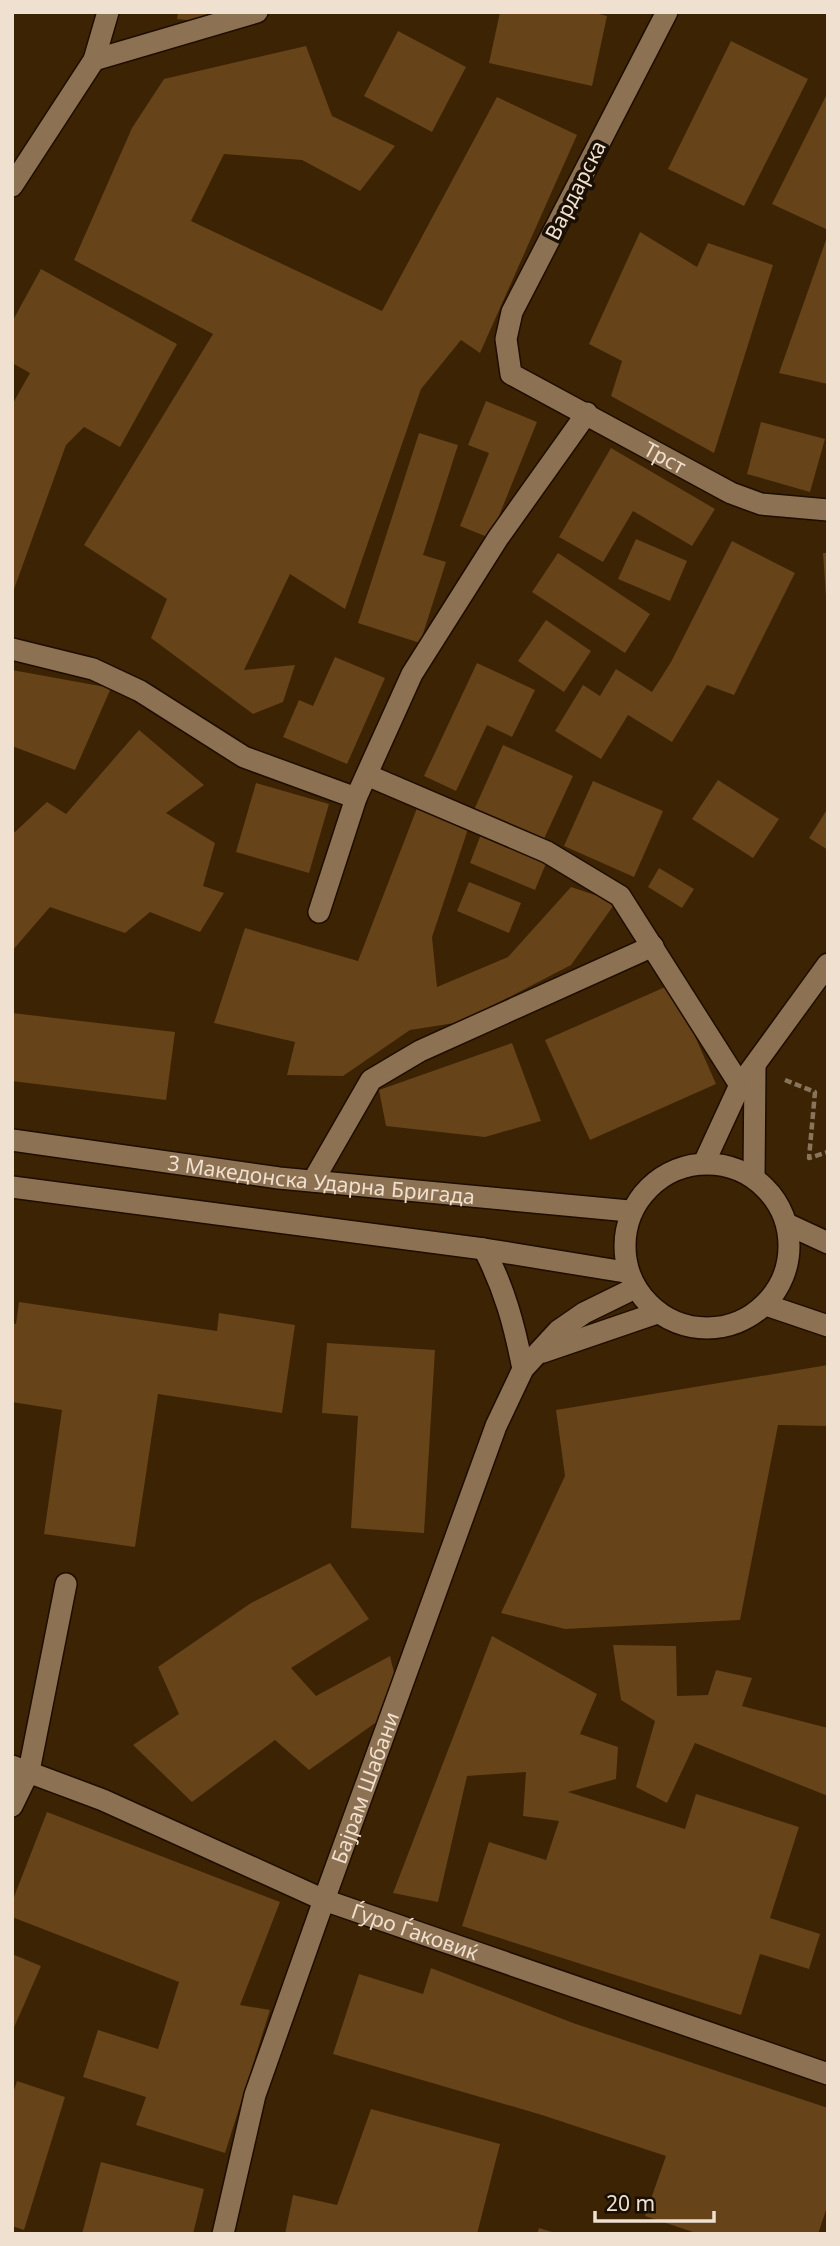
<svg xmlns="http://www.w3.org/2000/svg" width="840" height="2246" font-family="'Noto Sans',sans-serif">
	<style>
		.building { fill: #664318 }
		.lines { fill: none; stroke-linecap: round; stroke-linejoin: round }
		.minor-casing { stroke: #1e0d00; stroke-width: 24 }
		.path { stroke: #88745b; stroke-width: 4.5; stroke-dasharray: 7 3.5; stroke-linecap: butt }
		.minor { stroke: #8d7153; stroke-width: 21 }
		.labels { text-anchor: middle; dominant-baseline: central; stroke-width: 7; stroke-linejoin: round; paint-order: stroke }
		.street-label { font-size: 21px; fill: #f0e0cf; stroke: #1a0f04 }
	</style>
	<rect width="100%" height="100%" fill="#3b2304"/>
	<g class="building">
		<path d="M 178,12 L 214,12 L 195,21 L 177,19 Z"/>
		<path d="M 500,12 L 591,12 L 607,16 L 592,86 L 489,63 Z"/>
		<path d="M 398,31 L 466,67 L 432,132 L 364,96 Z"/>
		<path d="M 731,41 L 808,79 L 744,206 L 668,169 Z"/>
		<path d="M 306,46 L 332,116 L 395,146 L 360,191 L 302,160 L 224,154 L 191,221 L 382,311 L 497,97 L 577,135 L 480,353 L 461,340 L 421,389 L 345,609 L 290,574 L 244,670 L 295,665 L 283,702 L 253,714 L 151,638 L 167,599 L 84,545 L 213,334 L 74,260 L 132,128 L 164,79 Z"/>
		<path d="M 828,92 L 828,230 L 772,204 Z"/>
		<path d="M 640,232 L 697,267 L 708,243 L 773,265 L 714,453 L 611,396 L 622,361 L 589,344 Z"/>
		<path d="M 827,237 L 828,237 L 828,384 L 779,373 Z"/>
		<path d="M 41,269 L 177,344 L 120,447 L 84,427 L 66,445 L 13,592 L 12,405 L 30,373 L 12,363 L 12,322 Z"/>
		<path d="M 486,401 L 537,422 L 490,538 L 460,526 L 489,453 L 468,445 Z"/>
		<path d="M 761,422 L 825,439 L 810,492 L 747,474 Z"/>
		<path d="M 419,433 L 458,445 L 423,555 L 446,562 L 420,643 L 358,623 Z"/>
		<path d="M 611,448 L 715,509 L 692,546 L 633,511 L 603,562 L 559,537 Z"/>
		<path d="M 636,539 L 687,561 L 670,601 L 618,579 Z"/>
		<path d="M 732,541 L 795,573 L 734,695 L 707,685 L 672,742 L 628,715 L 601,759 L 555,731 L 583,685 L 600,696 L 616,669 L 652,692 L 671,662 Z"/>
		<path d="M 558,553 L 650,614 L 625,653 L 532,592 Z"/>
		<path d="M 823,553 L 828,553 L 828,595 L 826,596 Z"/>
		<path d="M 546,620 L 591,651 L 564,692 L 518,661 Z"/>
		<path d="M 335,657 L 385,678 L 347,764 L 283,737 L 299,700 L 313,706 Z"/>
		<path d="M 477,663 L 535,690 L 512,737 L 487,725 L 456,791 L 424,776 Z"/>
		<path d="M 12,670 L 111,688 L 75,770 L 12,746 Z"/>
		<path d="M 139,730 L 204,785 L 166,813 L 215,843 L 203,886 L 224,893 L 200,932 L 150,912 L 125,933 L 50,907 L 12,951 L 12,831 L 15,832 L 47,802 L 66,814 Z"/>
		<path d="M 503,745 L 573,776 L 543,841 L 474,810 Z"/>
		<path d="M 718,780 L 779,819 L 753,858 L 692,819 Z"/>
		<path d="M 593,781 L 663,811 L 634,877 L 564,846 Z"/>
		<path d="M 256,783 L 329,804 L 309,873 L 236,852 Z"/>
		<path d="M 417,808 L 469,826 L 432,937 L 437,987 L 508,957 L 571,887 L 616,902 L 571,965 L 461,1022 L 410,1030 L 343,1076 L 287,1075 L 295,1042 L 214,1023 L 245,928 L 358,961 Z"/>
		<path d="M 828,808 L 828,850 L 809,838 Z"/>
		<path d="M 481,834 L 547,861 L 535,890 L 470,863 Z"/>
		<path d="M 659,868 L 694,889 L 682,908 L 648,887 Z"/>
		<path d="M 469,882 L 521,903 L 509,933 L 457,911 Z"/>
		<path d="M 672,984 L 716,1084 L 590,1140 L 545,1040 Z"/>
		<path d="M 12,1013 L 175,1032 L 166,1100 L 12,1081 Z"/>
		<path d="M 512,1043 L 541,1121 L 485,1137 L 386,1126 L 379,1090 Z"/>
		<path d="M 19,1302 L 217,1331 L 219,1313 L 295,1325 L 282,1413 L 158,1394 L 135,1547 L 44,1534 L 62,1410 L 12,1402 L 12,1323 L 16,1324 Z"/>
		<path d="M 327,1343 L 435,1350 L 424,1533 L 351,1528 L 358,1416 L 322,1413 Z"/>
		<path d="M 828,1365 L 828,1426 L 778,1425 L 740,1620 L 565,1629 L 501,1613 L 565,1476 L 556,1410 Z"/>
		<path d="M 330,1563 L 369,1619 L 291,1668 L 316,1696 L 390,1656 L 398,1689 L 378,1721 L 309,1770 L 275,1740 L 192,1802 L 133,1745 L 179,1714 L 158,1667 L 251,1603 Z"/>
		<path d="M 492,1636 L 597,1694 L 580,1734 L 618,1747 L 616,1779 L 568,1792 L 685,1829 L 696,1794 L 799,1827 L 770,1918 L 820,1934 L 809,1969 L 760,1954 L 741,2015 L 462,1926 L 489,1842 L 546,1860 L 559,1821 L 523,1816 L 526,1772 L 467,1776 L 438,1902 L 393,1893 Z"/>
		<path d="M 613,1645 L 676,1646 L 677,1696 L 708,1695 L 716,1670 L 752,1678 L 742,1706 L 828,1728 L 828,1796 L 695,1743 L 667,1803 L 636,1787 L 655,1721 L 621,1700 Z"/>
		<path d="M 47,1812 L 280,1902 L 240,2005 L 270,2010 L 225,2153 L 136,2125 L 146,2097 L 83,2077 L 98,2030 L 158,2049 L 179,1982 L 12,1917 L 12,1902 Z"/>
		<path d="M 12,1954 L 41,1966 L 12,2032 Z"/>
		<path d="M 431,1968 L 573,2023 L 828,2108 L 828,2204 L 818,2234 L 699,2234 L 645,2216 L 666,2156 L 542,2115 L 333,2054 L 359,1974 L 423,1994 Z"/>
		<path d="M 17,2081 L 65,2097 L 24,2230 L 12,2226 L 12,2096 Z"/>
		<path d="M 371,2109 L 500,2144 L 477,2234 L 285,2234 L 293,2195 L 337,2205 Z"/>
		<path d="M 101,2162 L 204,2189 L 193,2234 L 82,2234 Z"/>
		<path d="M 539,2228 L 555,2233 L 555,2234 L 537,2234 Z"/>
	</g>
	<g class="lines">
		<defs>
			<g id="minor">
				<path id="s1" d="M 667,12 L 512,312 L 506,339 L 511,374 L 731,493 L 761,504 L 828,510"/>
				<path d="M 94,60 L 257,12"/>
				<path d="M 12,186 L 94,60 L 108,12"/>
				<path d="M 12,649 L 93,669 L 140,691 L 244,757 L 356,798"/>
				<path d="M 367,775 L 547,852 L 620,896 L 740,1085"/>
				<path d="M 319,912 L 356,798 L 412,674 L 498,538 L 587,413"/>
				<path id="s2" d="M 12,1140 L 279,1178 L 629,1211"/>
				<path d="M 704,1163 L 740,1085 L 828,964"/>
				<circle cx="707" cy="1246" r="82"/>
				<path d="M 754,1177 L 755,1068"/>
				<path d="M 313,1181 L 371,1080 L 420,1051 L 653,946"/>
				<path d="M 12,1187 L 484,1249 L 625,1272"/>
				<path d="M 787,1224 L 828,1243"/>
				<path d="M 484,1249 C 505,1290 514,1324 523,1369"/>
				<path d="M 766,1305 L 828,1326"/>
				<path d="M 543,1352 L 657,1313"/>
				<path id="s3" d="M 12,1766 L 103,1800 L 324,1900 L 828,2074"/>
				<path d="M 12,1806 L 29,1771 L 66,1584"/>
				<path id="s4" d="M 223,2234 L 255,2095 L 324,1900 L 496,1426 L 523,1369 L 558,1331 L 584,1313 L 635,1288"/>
			</g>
		</defs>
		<use href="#minor" class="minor-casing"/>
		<path class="path" d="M 785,1080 L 815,1092 L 809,1158 L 828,1152"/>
		<use href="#minor" class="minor"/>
	</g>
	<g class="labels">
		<g class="street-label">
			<text transform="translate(575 190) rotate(-63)">Вардарска</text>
			<text stroke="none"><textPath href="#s1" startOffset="576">Трст</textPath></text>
			<text stroke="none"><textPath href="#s2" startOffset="312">3 Македонска Ударна Бригада</textPath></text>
			<text stroke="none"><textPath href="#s4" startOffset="469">Бајрам Шабани</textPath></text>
			<text stroke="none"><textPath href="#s3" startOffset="436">Ѓуро Ѓаковиќ</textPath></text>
		</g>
	</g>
	<rect width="840" height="2246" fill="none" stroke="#f0e0cf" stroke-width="28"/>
	<path d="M595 2211v10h119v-10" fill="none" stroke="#f0e0cf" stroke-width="3.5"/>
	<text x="606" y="2211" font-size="21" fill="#f0e0cf" stroke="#1a0f04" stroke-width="5" paint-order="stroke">20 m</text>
</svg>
